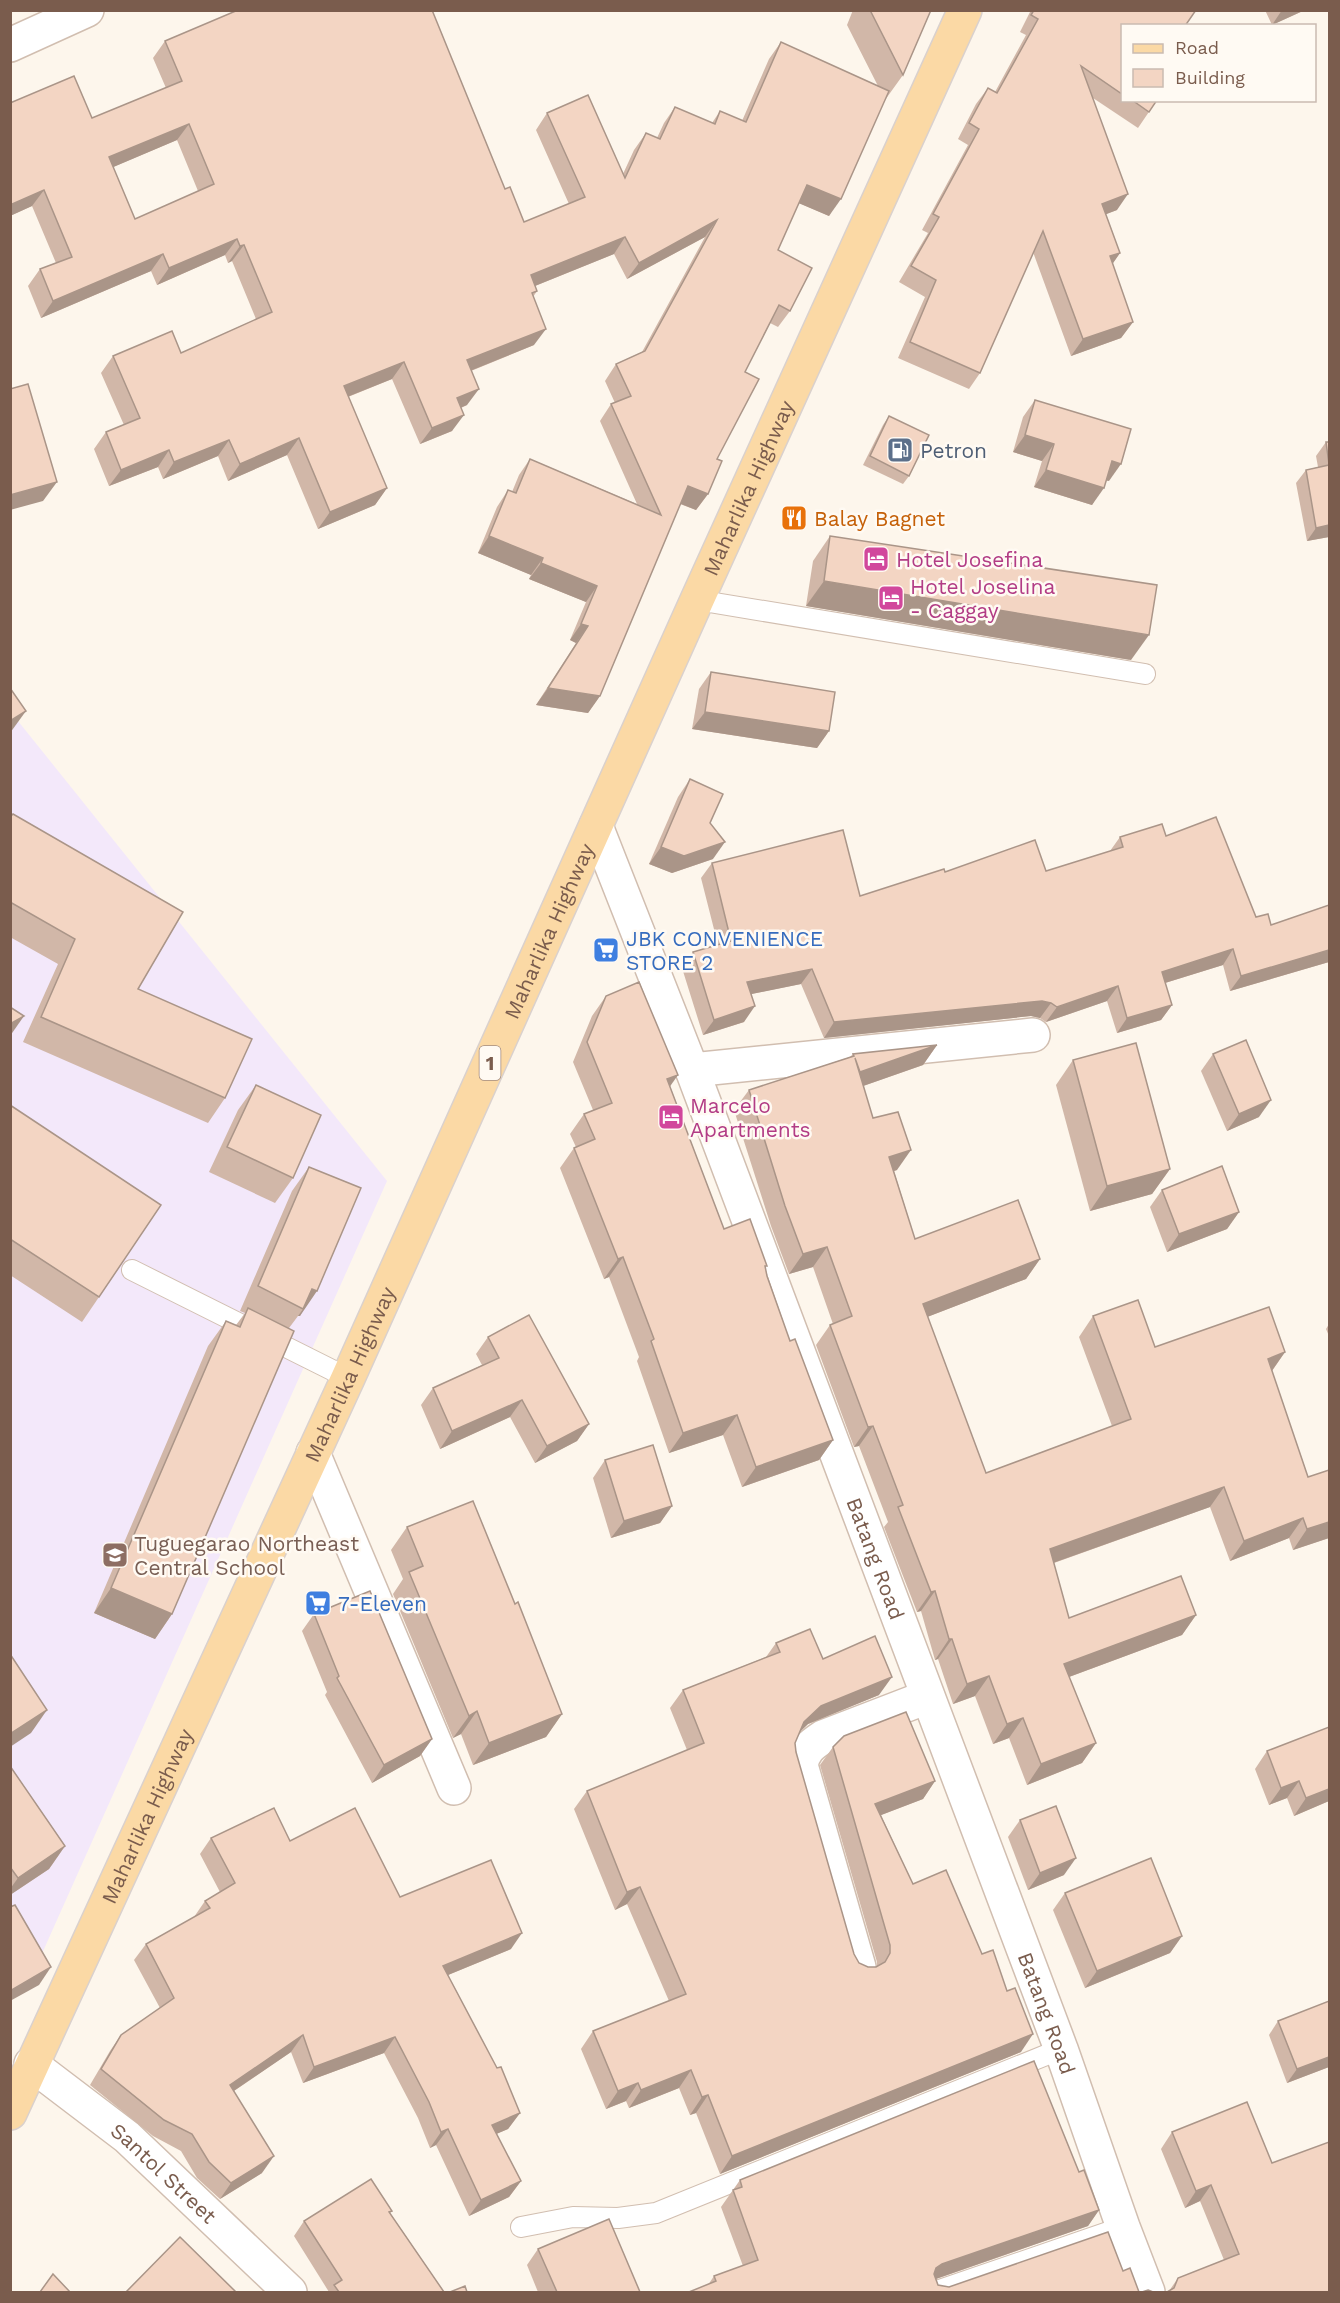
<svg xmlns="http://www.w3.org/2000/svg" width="1340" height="2303" font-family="'Work Sans',sans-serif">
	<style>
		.education { fill: #f3e8fa }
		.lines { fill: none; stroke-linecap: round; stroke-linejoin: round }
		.service-casing { stroke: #d1beb0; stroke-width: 22 }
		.minor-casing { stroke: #d1beb0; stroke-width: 36 }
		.tertiary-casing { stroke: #d1beb0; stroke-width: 36 }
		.primary-casing { stroke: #dad1cd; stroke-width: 36 }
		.service { stroke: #fff; stroke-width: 20 }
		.minor { stroke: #fff; stroke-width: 33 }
		.tertiary { stroke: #fff; stroke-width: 33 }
		.primary { stroke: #fbd9a5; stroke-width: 33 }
		.wall { fill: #d1b7a8; fill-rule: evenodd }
		.shaded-wall { fill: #aa9588 }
		.building { fill: #f3d5c3; stroke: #aa9588; stroke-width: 1.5; fill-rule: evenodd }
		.labels { text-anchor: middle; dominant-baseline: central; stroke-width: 5; stroke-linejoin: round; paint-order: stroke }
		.shield { fill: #fffaf3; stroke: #a28b7f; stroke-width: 1.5 }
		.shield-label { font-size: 20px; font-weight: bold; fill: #7a5c4d }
		.service-label { font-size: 21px; fill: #4e5e75; stroke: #fffaf3; text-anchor: start }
		.street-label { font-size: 21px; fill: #7a5c4d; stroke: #fffaf3 }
		.food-label { font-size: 21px; fill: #c56008; stroke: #fffaf3; text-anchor: start }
		.hotel-label { font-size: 21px; fill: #b23c85; stroke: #fffaf3; text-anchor: start }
		.shop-label { font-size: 21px; fill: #366cbe; stroke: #fffaf3; text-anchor: start }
		.education-label { font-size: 21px; fill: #785e54; stroke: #fffaf3; text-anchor: start }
	</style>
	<rect width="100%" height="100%" fill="#fdf6ec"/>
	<path class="education" d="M 10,711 L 387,1181 L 36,1967 L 10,1930 Z"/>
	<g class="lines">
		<defs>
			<g id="service">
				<path d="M 697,600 L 1145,674"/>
				<path d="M 132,1270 L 348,1378"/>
				<path d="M 521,2227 L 573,2217 L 618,2218 L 656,2213 L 1061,2049"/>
				<path d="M 934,2292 L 1123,2227"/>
			</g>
			<g id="minor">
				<path d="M 10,45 L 87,10"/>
				<path d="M 692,1070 L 1033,1035"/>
				<path d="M 313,1453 L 454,1788"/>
				<path d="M 859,1967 L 801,1765 C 804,1750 811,1745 823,1737 L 927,1697"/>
				<path id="s1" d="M 31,2064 L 127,2137 L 290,2292"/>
			</g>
			<g id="tertiary">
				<path id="s2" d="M 596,826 L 692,1070 L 1061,2049 L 1123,2227 L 1148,2292"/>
			</g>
			<g id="primary">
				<path id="s3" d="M 10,2113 L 348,1378 L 697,600 L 965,10"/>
			</g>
		</defs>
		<use href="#service" class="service-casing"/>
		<use href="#minor" class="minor-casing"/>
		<use href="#tertiary" class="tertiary-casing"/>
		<use href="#primary" class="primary-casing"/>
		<use href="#service" class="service"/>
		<use href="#minor" class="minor"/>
		<use href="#tertiary" class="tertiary"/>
		<use href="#primary" class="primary"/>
	</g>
	<g class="wall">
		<path d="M 853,10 L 931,10 L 903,75 L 885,100 L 829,216 L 799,203 L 778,250 L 790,311 L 778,327 L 770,323 L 745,372 L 717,459 L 708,494 L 696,510 L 680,504 L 600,696 L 588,713 L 536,705 L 576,643 L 570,640 L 586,602 L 529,579 L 531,575 L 478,553 L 497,507 L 508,490 L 512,492 L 519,475 L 530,459 L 637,504 L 600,421 L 611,404 L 615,403 L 605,381 L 616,364 L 642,352 L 705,237 L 627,279 L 614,254 L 535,286 L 537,291 L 533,297 L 534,345 L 471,371 L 467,405 L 461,408 L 452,431 L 420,444 L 392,379 L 348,397 L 387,488 L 375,505 L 318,529 L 287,455 L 228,481 L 218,456 L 163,479 L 158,467 L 109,486 L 94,449 L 106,432 L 124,425 L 101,373 L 113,356 L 181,353 L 256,319 L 232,261 L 228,263 L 225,255 L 157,285 L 151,271 L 41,318 L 28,286 L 40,269 L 56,263 L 32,206 L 10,216 L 10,103 L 92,118 L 166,88 L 153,58 L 165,41 L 505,189 L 524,222 L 569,204 L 536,130 L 547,113 L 623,174 L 634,150 L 646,133 L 657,138 L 664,123 L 675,107 L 712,123 L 720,111 L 742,121 L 769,59 L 781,42 L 878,86 L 847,25 ZM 177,140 L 198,191 L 135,219 L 113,167 Z"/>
		<path d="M 1031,10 L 1196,10 L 1122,26 L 1122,100 L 1157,100 L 1138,128 L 1093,98 L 1117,210 L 1106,214 L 1120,253 L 1112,264 L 1133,322 L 1121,338 L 1071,356 L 1033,252 L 980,373 L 969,389 L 898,358 L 925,297 L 899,282 L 928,233 L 922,230 L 968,145 L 958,139 L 976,104 L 988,88 L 995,92 L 1026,35 L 1020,32 Z"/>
		<path d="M 1265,10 L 1305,10 L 1272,25 Z"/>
		<path d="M 1035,400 L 1109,481 L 1106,480 L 1092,505 L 1034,487 L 1042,461 L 1013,452 L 1023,417 Z"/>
		<path d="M 889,416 L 909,476 L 903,484 L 863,465 L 883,425 Z"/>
		<path d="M 1326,442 L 1329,442 L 1329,537 L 1307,541 L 1296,483 L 1306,470 L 1318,467 L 1316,456 Z"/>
		<path d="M 830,536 L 1131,660 L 806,606 L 813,561 Z"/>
		<path d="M 711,672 L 829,731 L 817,748 L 692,729 L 699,689 Z"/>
		<path d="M 690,779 L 710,823 L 713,859 L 672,873 L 649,864 L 678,797 Z"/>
		<path d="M 10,817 L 138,989 L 225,1098 L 208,1123 L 23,1042 L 58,964 L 10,937 Z"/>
		<path d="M 1166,836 L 1256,917 L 1271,925 L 1329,905 L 1329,962 L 1230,991 L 1223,965 L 1165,983 L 1172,1005 L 1161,1020 L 1117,1033 L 1107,1001 L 1046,1022 L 1040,1018 L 1031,1016 L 824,1038 L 801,984 L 751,994 L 744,1022 L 703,1035 L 682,968 L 693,952 L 718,945 L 701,878 L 712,863 L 860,896 L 945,872 L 1046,871 L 1110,851 L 1120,837 Z"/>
		<path d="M 606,996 L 670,1086 L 724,1229 L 765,1268 L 790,1341 L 833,1440 L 819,1460 L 742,1487 L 723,1435 L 669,1453 L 637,1361 L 639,1357 L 609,1277 L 604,1279 L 560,1168 L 574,1148 L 576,1147 L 570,1134 L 584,1114 L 593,1110 L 573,1062 L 592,1016 Z"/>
		<path d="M 937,1045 L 923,1065 L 863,1086 L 873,1118 L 897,1170 L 894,1171 L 915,1239 L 1040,1259 L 1026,1279 L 927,1317 L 986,1473 L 1112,1426 L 1079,1337 L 1093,1316 L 1155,1347 L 1285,1352 L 1272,1371 L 1329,1538 L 1293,1550 L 1289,1538 L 1230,1561 L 1210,1507 L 1054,1563 L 1069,1618 L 1196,1615 L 1182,1635 L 1069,1677 L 1096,1743 L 1082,1763 L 1027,1785 L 1009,1738 L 993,1744 L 975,1696 L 953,1704 L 938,1659 L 935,1660 L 921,1611 L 917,1612 L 884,1527 L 888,1522 L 859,1446 L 854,1447 L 816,1345 L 830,1325 L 833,1324 L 813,1267 L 789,1274 L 771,1226 L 734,1110 L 749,1090 L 850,1057 L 853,1054 Z"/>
		<path d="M 1213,1054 L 1259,1117 L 1227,1131 L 1201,1071 Z"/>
		<path d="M 1073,1060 L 1170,1169 L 1152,1194 L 1090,1211 L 1056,1085 Z"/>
		<path d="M 256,1085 L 293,1178 L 275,1203 L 209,1172 L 238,1110 Z"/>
		<path d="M 10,1105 L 99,1297 L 82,1322 L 10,1275 Z"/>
		<path d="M 309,1167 L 361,1188 L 300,1316 L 298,1316 L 289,1328 L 172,1614 L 155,1639 L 94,1613 L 208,1346 L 226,1321 L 236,1325 L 245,1313 L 240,1311 L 292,1191 Z"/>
		<path d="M 1162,1190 L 1239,1212 L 1227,1229 L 1167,1252 L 1150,1207 Z"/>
		<path d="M 1329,1324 L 1329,1336 L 1326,1329 Z"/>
		<path d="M 488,1337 L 589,1424 L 577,1441 L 535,1463 L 510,1417 L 440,1449 L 421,1405 L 433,1388 L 482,1365 L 476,1354 Z"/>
		<path d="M 605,1460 L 672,1506 L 660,1523 L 611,1538 L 593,1478 Z"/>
		<path d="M 407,1527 L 515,1604 L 562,1714 L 546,1737 L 473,1765 L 461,1734 L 453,1738 L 393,1594 L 403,1579 L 391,1550 Z"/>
		<path d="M 314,1614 L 432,1739 L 420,1756 L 372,1783 L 325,1695 L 327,1692 L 302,1631 Z"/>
		<path d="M 776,1643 L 823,1659 L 879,1695 L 808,1724 L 800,1732 L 795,1743 L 796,1752 L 854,1954 L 859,1963 L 868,1967 L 877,1967 L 877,1962 L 820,1765 L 833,1747 L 935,1781 L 923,1799 L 881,1815 L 913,1884 L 1021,2052 L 720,2174 L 696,2113 L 690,2115 L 679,2088 L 629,2108 L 626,2101 L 606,2109 L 581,2049 L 593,2031 L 669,2001 L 627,1904 L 615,1910 L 574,1809 L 587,1791 L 687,1750 L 670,1708 L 683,1690 L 766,1657 Z"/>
		<path d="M 1267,1751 L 1329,1801 L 1294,1816 L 1287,1798 L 1269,1805 L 1255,1769 Z"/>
		<path d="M 10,1766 L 65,1846 L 49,1869 L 10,1895 Z"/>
		<path d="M 1020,1820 L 1064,1875 L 1028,1890 L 1008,1837 Z"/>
		<path d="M 211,1838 L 290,1841 L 400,1897 L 511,1949 L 448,1975 L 520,2113 L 508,2129 L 496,2134 L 521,2181 L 509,2197 L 469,2216 L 436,2145 L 430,2148 L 418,2118 L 384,2053 L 303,2083 L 291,2052 L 234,2091 L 262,2173 L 220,2199 L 197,2178 L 181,2151 L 153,2136 L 90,2085 L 110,2051 L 121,2035 L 160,2008 L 134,1960 L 146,1944 L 194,1917 L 205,1901 L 220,1892 L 200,1854 Z"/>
		<path d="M 1065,1893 L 1182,1936 L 1170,1953 L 1085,1988 L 1053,1910 Z"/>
		<path d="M 1278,2021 L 1329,2067 L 1287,2083 L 1269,2035 Z"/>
		<path d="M 1172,2132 L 1272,2163 L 1329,2292 L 1169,2291 L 1178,2278 L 1224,2260 L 1200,2201 L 1185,2208 L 1161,2149 Z"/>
		<path d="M 1079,2172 L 1099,2210 L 1088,2226 L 936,2279 L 938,2285 L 949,2287 L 1123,2271 L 1139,2292 L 708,2285 L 714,2276 L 743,2266 L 721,2207 L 740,2180 Z"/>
		<path d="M 392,2211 L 390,2213 L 444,2292 L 329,2292 L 294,2236 L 304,2221 Z"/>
		<path d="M 538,2249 L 640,2292 L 538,2292 L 527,2265 Z"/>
	</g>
	<g class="shaded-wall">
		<path d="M 1282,10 L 1305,10 L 1272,25 Z"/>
		<path d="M 189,124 L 177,140 L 97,174 L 109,157 Z"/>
		<path d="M 807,185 L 841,199 L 829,216 L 796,202 Z"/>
		<path d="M 44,190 L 32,206 L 10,216 L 10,205 Z"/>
		<path d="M 1128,194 L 1117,210 L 1091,220 L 1102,204 Z"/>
		<path d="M 717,220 L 705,237 L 627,279 L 639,263 Z"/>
		<path d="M 625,237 L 614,254 L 520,292 L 531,275 Z"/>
		<path d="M 237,239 L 225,255 L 157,285 L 169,268 Z"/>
		<path d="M 244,245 L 232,261 L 228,263 L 240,246 Z"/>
		<path d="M 1120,253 L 1109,269 L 1110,256 Z"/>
		<path d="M 163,254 L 151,271 L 41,318 L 53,301 Z"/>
		<path d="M 1133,322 L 1121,338 L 1071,356 L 1083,339 Z"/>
		<path d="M 546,329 L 534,345 L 455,377 L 467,360 Z"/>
		<path d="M 404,362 L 392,379 L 332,403 L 344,386 Z"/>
		<path d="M 479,389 L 467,405 L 445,414 L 457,398 Z"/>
		<path d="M 464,415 L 452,431 L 420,444 L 432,428 Z"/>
		<path d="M 1025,435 L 1054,444 L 1042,461 L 1013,452 Z"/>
		<path d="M 299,438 L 287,455 L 228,481 L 240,464 Z"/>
		<path d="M 229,440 L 218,456 L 163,479 L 174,462 Z"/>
		<path d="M 169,450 L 158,467 L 109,486 L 121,470 Z"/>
		<path d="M 1112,461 L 1121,464 L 1109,481 L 1099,479 Z"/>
		<path d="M 1046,470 L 1104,488 L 1092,505 L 1034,487 Z"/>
		<path d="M 57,482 L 43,501 L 10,510 L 10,495 Z"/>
		<path d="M 688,486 L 708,494 L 696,510 L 676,502 Z"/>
		<path d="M 387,488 L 375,505 L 318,529 L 330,512 Z"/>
		<path d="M 1329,525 L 1329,537 L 1307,541 L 1316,528 Z"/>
		<path d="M 489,536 L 543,558 L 531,575 L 478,553 Z"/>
		<path d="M 541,563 L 597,586 L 586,602 L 529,579 Z"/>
		<path d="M 824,581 L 1149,635 L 1131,660 L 806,606 Z"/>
		<path d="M 581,624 L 588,626 L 576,643 L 570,640 Z"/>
		<path d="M 548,688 L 600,696 L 588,713 L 536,705 Z"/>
		<path d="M 26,711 L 10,733 L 10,721 Z"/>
		<path d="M 705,712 L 829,731 L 817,748 L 692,729 Z"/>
		<path d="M 725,842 L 713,859 L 672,873 L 649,864 L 661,847 Z"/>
		<path d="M 1233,949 L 1223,965 L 1152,987 L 1162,972 Z"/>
		<path d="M 1329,950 L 1329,962 L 1230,991 L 1241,976 Z"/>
		<path d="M 812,969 L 801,984 L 737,997 L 747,982 Z"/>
		<path d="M 1118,986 L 1107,1001 L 1046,1022 L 1057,1007 Z"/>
		<path d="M 1042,1001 L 1051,1003 L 1040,1018 L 1031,1016 L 824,1038 L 834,1022 Z"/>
		<path d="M 1172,1005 L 1161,1020 L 1117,1033 L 1127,1018 Z"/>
		<path d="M 755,1006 L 744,1022 L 703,1035 L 714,1020 Z"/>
		<path d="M 24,1016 L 10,1036 L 10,1024 Z"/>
		<path d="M 937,1045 L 923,1065 L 846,1092 L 860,1072 Z"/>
		<path d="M 678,1075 L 664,1095 L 667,1079 Z"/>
		<path d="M 1271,1100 L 1259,1117 L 1227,1131 L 1239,1114 Z"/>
		<path d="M 911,1150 L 897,1170 L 875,1177 L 889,1157 Z"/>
		<path d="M 1170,1169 L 1152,1194 L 1090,1211 L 1107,1186 Z"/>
		<path d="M 1239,1212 L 1227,1229 L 1167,1252 L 1179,1234 Z"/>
		<path d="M 827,1247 L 813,1267 L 789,1274 L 803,1254 Z"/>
		<path d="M 623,1257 L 609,1277 L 604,1279 L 618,1259 Z"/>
		<path d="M 1040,1259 L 1026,1279 L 909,1324 L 923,1304 Z"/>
		<path d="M 312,1289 L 317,1291 L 300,1316 L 298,1316 L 303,1309 Z"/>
		<path d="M 1285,1352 L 1271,1372 L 1268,1359 Z"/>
		<path d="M 522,1400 L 510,1417 L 440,1449 L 452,1431 Z"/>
		<path d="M 737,1415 L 723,1435 L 669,1453 L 683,1433 Z"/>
		<path d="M 589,1424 L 577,1441 L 535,1463 L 547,1446 Z"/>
		<path d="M 873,1426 L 859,1446 L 854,1447 L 868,1427 Z"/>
		<path d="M 833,1440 L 819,1460 L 742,1487 L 756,1467 Z"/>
		<path d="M 1224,1487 L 1210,1507 L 1036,1569 L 1050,1549 Z"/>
		<path d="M 672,1506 L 660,1523 L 611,1538 L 624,1521 Z"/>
		<path d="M 1303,1518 L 1289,1538 L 1230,1561 L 1244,1541 Z"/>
		<path d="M 1329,1522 L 1329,1538 L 1293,1550 L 1307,1529 Z"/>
		<path d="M 111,1588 L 172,1614 L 155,1639 L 94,1613 Z"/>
		<path d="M 935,1591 L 921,1611 L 917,1612 L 931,1592 Z"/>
		<path d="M 1196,1615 L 1182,1635 L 1050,1684 L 1064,1664 Z"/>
		<path d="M 949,1639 L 952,1639 L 938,1659 L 935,1660 Z"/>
		<path d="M 989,1676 L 975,1696 L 953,1704 L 967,1684 Z"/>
		<path d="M 892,1677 L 879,1695 L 808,1724 L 791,1740 L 804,1722 L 821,1706 Z"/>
		<path d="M 47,1710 L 31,1733 L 10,1747 L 10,1734 Z"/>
		<path d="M 477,1711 L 461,1734 L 453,1738 L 469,1716 Z"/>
		<path d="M 562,1714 L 546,1737 L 473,1765 L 489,1743 Z"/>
		<path d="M 1023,1718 L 1009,1738 L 993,1744 L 1007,1724 Z"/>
		<path d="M 432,1739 L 420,1756 L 372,1783 L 384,1765 Z"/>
		<path d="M 1096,1743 L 1082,1763 L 1027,1785 L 1041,1764 Z"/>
		<path d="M 935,1781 L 923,1799 L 863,1822 L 875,1804 Z"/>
		<path d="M 1299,1781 L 1287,1798 L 1269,1805 L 1281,1788 Z"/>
		<path d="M 1329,1789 L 1329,1801 L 1294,1816 L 1306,1798 Z"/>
		<path d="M 65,1846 L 49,1869 L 10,1895 L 10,1889 L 18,1878 Z"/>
		<path d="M 1076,1858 L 1064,1875 L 1028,1890 L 1040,1873 Z"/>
		<path d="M 640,1887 L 627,1904 L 615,1910 L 627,1892 Z"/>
		<path d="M 522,1933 L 511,1949 L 431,1982 L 443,1966 Z"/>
		<path d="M 1182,1936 L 1170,1953 L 1085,1988 L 1097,1971 Z"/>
		<path d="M 51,1967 L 39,1985 L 10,2001 L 10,1991 Z"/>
		<path d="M 1033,2034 L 1021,2052 L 720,2174 L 732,2156 Z"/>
		<path d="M 303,2035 L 291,2052 L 219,2101 L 230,2085 Z"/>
		<path d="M 395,2037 L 384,2053 L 303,2083 L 314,2067 Z"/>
		<path d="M 1329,2057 L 1329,2067 L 1287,2083 L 1297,2069 Z"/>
		<path d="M 691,2070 L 679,2088 L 629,2108 L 641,2090 Z"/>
		<path d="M 638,2083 L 626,2101 L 606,2109 L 618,2091 Z"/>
		<path d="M 708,2095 L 696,2113 L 690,2115 L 702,2097 Z"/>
		<path d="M 520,2113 L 508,2129 L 480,2141 L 492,2125 Z"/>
		<path d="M 448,2129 L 436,2145 L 430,2148 L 441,2132 Z"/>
		<path d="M 274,2156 L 262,2173 L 220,2199 L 231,2183 Z"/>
		<path d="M 521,2181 L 509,2197 L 469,2216 L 481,2200 Z"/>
		<path d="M 1211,2185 L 1200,2201 L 1185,2208 L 1196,2191 Z"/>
		<path d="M 1099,2210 L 1088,2226 L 930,2281 L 936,2268 L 942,2264 Z"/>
	</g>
	<g class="building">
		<path d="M 238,10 L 432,10 L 505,189 L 510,187 L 524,222 L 585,197 L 547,113 L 588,95 L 625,178 L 646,133 L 660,139 L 675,107 L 715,124 L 720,111 L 746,122 L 781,42 L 889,91 L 841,199 L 807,185 L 778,250 L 812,268 L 790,311 L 779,305 L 745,372 L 759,379 L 717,459 L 722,461 L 708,494 L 688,486 L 600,696 L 548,688 L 588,626 L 581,624 L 597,586 L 541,563 L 543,558 L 489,536 L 508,490 L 516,493 L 530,459 L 661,515 L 611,404 L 631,396 L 616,364 L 645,351 L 717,220 L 639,263 L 625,237 L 531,275 L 537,291 L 532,293 L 546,329 L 467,360 L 479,389 L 457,398 L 464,415 L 432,428 L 404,362 L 344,386 L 387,488 L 330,512 L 299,438 L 240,464 L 229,440 L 174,462 L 169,450 L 121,470 L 106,432 L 140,418 L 113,356 L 172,331 L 181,353 L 272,312 L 244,245 L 240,246 L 237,239 L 169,268 L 163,254 L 53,301 L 40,269 L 72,257 L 44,190 L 10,205 L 10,103 L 74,76 L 92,118 L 182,81 L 165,41 ZM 189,124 L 214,184 L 135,219 L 109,157 Z"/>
		<path d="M 870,10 L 931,10 L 903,75 Z"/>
		<path d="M 1034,10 L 1196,10 L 1185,26 L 1122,26 L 1122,94 L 1081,66 L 1128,194 L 1102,204 L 1120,253 L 1110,256 L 1133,322 L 1083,339 L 1043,231 L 980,373 L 910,342 L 936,280 L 911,266 L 939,217 L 933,214 L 979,129 L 969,123 L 988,88 L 997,93 L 1038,19 L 1031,15 Z"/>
		<path d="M 1132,100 L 1157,100 L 1149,112 Z"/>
		<path d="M 28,384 L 57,482 L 10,495 L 10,389 Z"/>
		<path d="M 1035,400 L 1131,429 L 1121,464 L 1112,461 L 1104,488 L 1046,470 L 1054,444 L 1025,435 Z"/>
		<path d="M 889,416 L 929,435 L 909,476 L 870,456 Z"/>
		<path d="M 1326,442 L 1329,442 L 1329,464 Z"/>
		<path d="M 1329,465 L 1329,525 L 1316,528 L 1306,470 Z"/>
		<path d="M 830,536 L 1157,585 L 1149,635 L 824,581 Z"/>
		<path d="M 711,672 L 835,692 L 829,731 L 705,712 Z"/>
		<path d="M 10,688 L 26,711 L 10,721 Z"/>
		<path d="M 690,779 L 723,794 L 710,823 L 725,842 L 684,856 L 661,847 Z"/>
		<path d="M 13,814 L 183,912 L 138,989 L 252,1039 L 225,1098 L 41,1017 L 75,939 L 10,902 L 10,817 Z"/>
		<path d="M 1216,817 L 1256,917 L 1268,914 L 1271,925 L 1329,905 L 1329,950 L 1241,976 L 1233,949 L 1162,972 L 1172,1005 L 1127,1018 L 1118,986 L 1057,1007 L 1051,1003 L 1042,1001 L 834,1022 L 812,969 L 747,982 L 755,1006 L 714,1020 L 693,952 L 731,941 L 712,863 L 843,830 L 860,896 L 944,869 L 945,872 L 1035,840 L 1046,871 L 1123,847 L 1120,837 L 1162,824 L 1166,836 Z"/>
		<path d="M 639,982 L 678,1075 L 667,1079 L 724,1229 L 750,1219 L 767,1266 L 765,1266 L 767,1276 L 790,1341 L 795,1339 L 833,1440 L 756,1467 L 737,1415 L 683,1433 L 651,1341 L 654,1339 L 623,1257 L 618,1259 L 574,1148 L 595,1139 L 584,1114 L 612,1103 L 587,1042 L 606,996 Z"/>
		<path d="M 10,1007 L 24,1016 L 10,1024 Z"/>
		<path d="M 1246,1040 L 1271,1100 L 1239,1114 L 1213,1054 Z"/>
		<path d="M 1136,1043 L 1170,1169 L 1107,1186 L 1073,1060 Z"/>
		<path d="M 937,1045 L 860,1072 L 855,1058 L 873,1118 L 898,1112 L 911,1150 L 889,1157 L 915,1239 L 1018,1200 L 1040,1259 L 923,1304 L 986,1473 L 1131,1419 L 1093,1316 L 1138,1300 L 1155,1347 L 1269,1307 L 1285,1352 L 1268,1359 L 1308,1477 L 1329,1470 L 1329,1522 L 1307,1529 L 1303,1518 L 1244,1541 L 1224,1487 L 1050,1549 L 1069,1618 L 1181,1576 L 1196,1615 L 1064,1664 L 1096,1743 L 1041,1764 L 1023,1718 L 1007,1724 L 989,1676 L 967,1684 L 952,1639 L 949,1639 L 935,1591 L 931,1592 L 898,1507 L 903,1505 L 873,1426 L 868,1427 L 830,1325 L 852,1316 L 827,1247 L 803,1254 L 785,1206 L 749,1090 L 854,1056 L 853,1054 Z"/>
		<path d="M 256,1085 L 321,1115 L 293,1178 L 227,1147 Z"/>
		<path d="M 10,1105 L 161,1205 L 99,1297 L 10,1239 Z"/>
		<path d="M 1222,1166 L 1239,1212 L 1179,1234 L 1162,1190 Z"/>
		<path d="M 309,1167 L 361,1188 L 317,1291 L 312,1289 L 303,1309 L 258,1286 Z"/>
		<path d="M 248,1308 L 294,1331 L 172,1614 L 111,1588 L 226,1321 L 240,1327 Z"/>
		<path d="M 529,1315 L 589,1424 L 547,1446 L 522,1400 L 452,1431 L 433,1388 L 499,1358 L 488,1337 Z"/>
		<path d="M 653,1445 L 672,1506 L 624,1521 L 605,1460 Z"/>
		<path d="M 473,1501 L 515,1604 L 518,1602 L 562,1714 L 489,1743 L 477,1711 L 469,1716 L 409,1572 L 423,1566 L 407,1527 Z"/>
		<path d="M 370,1591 L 432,1739 L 384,1765 L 337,1678 L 339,1676 L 314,1614 Z"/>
		<path d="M 810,1629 L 823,1659 L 875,1636 L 892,1677 L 821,1706 L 804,1722 L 795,1743 L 796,1752 L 854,1954 L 859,1963 L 868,1967 L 876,1967 L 885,1962 L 890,1953 L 890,1945 L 833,1747 L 844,1736 L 906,1712 L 935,1781 L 875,1804 L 913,1884 L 946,1870 L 982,1954 L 993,1950 L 1007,1991 L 1015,1988 L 1033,2034 L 732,2156 L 708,2095 L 702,2097 L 691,2070 L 641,2090 L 638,2083 L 618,2091 L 593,2031 L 686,1994 L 640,1887 L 627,1892 L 587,1791 L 704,1743 L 683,1690 L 780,1652 L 776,1643 Z"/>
		<path d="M 10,1654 L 47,1710 L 10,1734 Z"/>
		<path d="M 1329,1727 L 1329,1789 L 1306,1798 L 1299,1781 L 1281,1788 L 1267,1751 Z"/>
		<path d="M 10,1766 L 65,1846 L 18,1878 L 10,1867 Z"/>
		<path d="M 1056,1806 L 1076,1858 L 1040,1873 L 1020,1820 Z"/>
		<path d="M 274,1808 L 290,1841 L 355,1808 L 400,1897 L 491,1860 L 522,1933 L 443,1966 L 497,2068 L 501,2067 L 520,2113 L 492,2125 L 521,2181 L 481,2200 L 448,2129 L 441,2132 L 429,2102 L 395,2037 L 314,2067 L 303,2035 L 230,2085 L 274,2156 L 231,2183 L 209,2162 L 192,2134 L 164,2120 L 101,2069 L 121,2035 L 174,1998 L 146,1944 L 210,1908 L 205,1901 L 235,1883 L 211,1838 Z"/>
		<path d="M 1151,1858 L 1182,1936 L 1097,1971 L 1065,1893 Z"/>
		<path d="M 15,1905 L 51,1967 L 10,1991 L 10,1907 Z"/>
		<path d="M 1329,2001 L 1329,2057 L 1297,2069 L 1278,2021 Z"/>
		<path d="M 1034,2061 L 1079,2172 L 1084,2170 L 1099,2210 L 942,2264 L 936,2268 L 934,2274 L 938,2285 L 949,2287 L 1108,2232 L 1123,2271 L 1130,2268 L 1139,2292 L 689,2292 L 716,2281 L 714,2276 L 758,2260 L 733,2190 L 742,2187 L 740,2180 Z"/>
		<path d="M 1247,2102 L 1272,2163 L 1329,2142 L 1329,2292 L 1167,2292 L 1174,2288 L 1178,2278 L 1239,2254 L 1211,2185 L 1196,2191 L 1172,2132 Z"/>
		<path d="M 371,2179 L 392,2211 L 389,2212 L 444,2292 L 339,2292 L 334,2285 L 342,2280 L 304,2221 Z"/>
		<path d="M 609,2219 L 640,2292 L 557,2292 L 538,2249 Z"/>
		<path d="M 180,2237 L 236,2292 L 126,2292 Z"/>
		<path d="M 53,2274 L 70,2292 L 40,2292 Z"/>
		<path d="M 465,2286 L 467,2292 L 450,2292 Z"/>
		<path d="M 1148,2290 L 1153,2292 L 1142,2292 Z"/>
	</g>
	<defs>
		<symbol id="fuel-square" viewBox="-11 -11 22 22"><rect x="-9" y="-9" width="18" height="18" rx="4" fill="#5c6f8a" stroke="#fffaf3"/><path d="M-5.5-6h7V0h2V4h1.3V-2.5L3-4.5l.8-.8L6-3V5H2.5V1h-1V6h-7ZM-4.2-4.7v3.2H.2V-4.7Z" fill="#fff"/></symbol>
		<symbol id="restaurant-square" viewBox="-11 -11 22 22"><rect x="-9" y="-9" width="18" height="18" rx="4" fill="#e8710a" stroke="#fffaf3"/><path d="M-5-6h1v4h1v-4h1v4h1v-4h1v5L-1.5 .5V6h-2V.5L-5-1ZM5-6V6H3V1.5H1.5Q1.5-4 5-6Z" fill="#fff"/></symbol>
		<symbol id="hotel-square" viewBox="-11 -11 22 22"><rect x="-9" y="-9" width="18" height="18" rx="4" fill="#d1479c" stroke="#fffaf3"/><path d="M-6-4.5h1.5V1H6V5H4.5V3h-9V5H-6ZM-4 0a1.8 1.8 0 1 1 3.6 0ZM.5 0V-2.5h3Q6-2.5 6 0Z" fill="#fff"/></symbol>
		<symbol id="supermarket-square" viewBox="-11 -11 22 22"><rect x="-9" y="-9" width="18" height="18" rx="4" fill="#3f7fe0" stroke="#fffaf3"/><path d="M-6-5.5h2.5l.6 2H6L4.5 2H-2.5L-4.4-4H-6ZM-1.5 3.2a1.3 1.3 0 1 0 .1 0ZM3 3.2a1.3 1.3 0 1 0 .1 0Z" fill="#fff"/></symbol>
		<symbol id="school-square" viewBox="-11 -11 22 22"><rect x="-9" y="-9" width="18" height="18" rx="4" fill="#8d6e63" stroke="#fffaf3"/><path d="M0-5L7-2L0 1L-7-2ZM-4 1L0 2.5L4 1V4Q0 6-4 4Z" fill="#fff"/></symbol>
	</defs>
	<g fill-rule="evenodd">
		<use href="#fuel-square" x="885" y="435" width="30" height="30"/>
		<use href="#restaurant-square" x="779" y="503" width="30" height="30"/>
		<use href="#hotel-square" x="861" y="544" width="30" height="30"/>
		<use href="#hotel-square" x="876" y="583" width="30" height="30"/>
		<use href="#supermarket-square" x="591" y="935" width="30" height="30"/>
		<use href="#hotel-square" x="656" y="1102" width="30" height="30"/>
		<use href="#school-square" x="100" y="1540" width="30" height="30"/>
		<use href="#supermarket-square" x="303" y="1588" width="30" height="30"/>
	</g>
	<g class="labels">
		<rect class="shield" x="479.5" y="1046" width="21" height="34" rx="4.5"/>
		<g class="shield-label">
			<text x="490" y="1063">1</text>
		</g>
		<g class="service-label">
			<text x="920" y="450">Petron</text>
		</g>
		<g class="street-label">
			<text stroke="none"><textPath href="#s3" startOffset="1785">Maharlika Highway</textPath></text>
			<text stroke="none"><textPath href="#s3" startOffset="1299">Maharlika Highway</textPath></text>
			<text stroke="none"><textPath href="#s3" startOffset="813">Maharlika Highway</textPath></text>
			<text stroke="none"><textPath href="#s2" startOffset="784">Batang Road</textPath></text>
			<text stroke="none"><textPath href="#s3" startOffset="327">Maharlika Highway</textPath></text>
			<text stroke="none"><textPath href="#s2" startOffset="1270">Batang Road</textPath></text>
			<text stroke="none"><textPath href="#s1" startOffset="172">Santol Street</textPath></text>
		</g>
		<g class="food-label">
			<text x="814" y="518">Balay Bagnet</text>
		</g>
		<g class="hotel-label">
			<text x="896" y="559">Hotel Josefina</text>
			<text x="910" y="586">Hotel Joselina<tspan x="910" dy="24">- Caggay</tspan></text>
			<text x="690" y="1105">Marcelo<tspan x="690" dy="24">Apartments</tspan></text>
		</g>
		<g class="shop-label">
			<text x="626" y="938">JBK CONVENIENCE<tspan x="626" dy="24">STORE 2</tspan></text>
			<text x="338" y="1603">7-Eleven</text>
		</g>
		<g class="education-label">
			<text x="134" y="1543">Tuguegarao Northeast<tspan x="134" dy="24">Central School</tspan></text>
		</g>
	</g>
	<rect width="1340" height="2303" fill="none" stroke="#7a5c4d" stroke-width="24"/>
	<rect x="1121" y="24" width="195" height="78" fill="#fffaf3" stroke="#cabbb1" stroke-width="1.5"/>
	<rect x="1133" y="44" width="30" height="9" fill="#fbd9a5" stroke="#cabbb1" stroke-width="1.5"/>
	<text x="1175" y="54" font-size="18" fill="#7a5c4d">Road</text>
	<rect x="1133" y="69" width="30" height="18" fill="#f3d5c3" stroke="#cabbb1" stroke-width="1.5"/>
	<text x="1175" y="84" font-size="18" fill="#7a5c4d">Building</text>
</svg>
